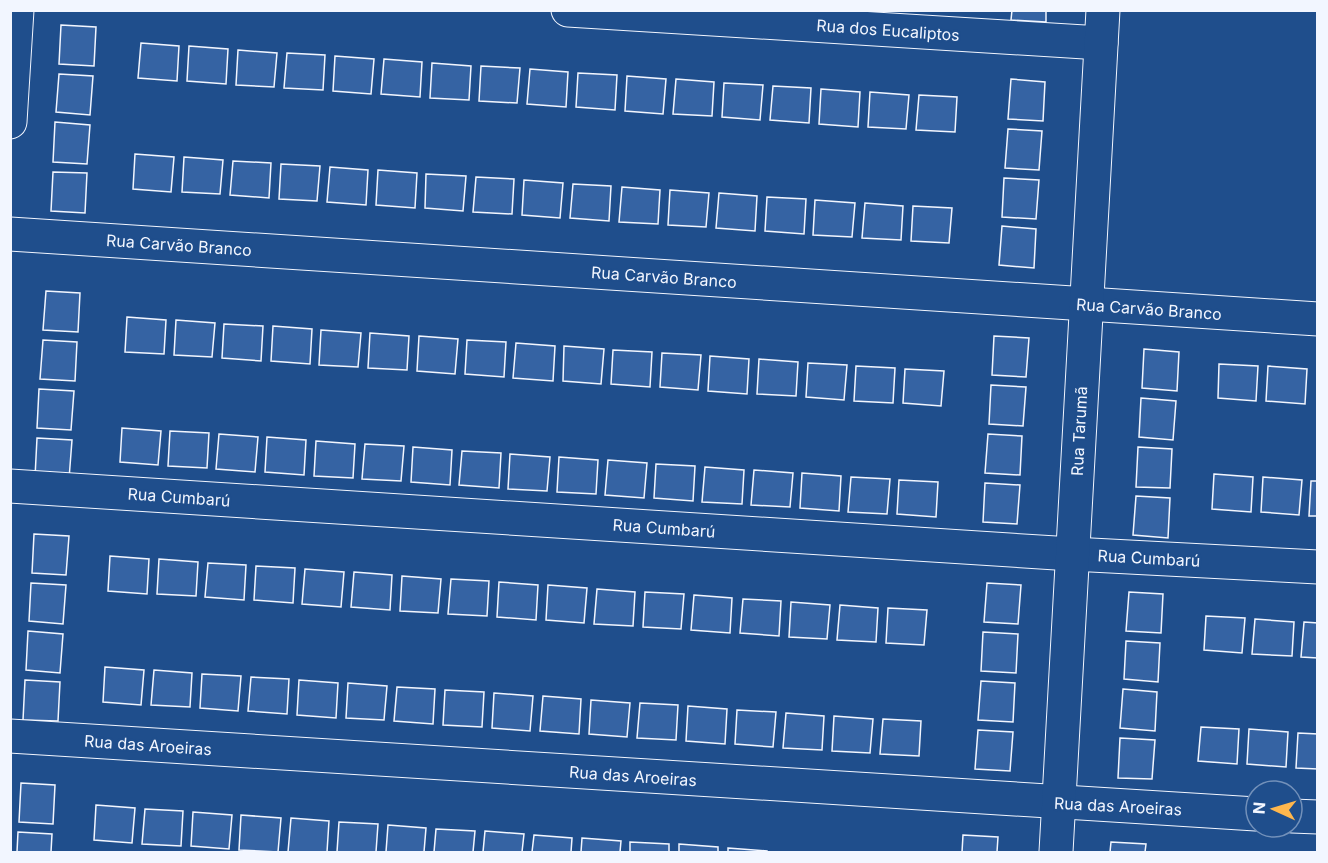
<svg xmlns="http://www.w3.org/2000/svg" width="1328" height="863" font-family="Inter,sans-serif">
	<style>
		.building { fill: #3563a3; stroke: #f2f6ff; stroke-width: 1.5 }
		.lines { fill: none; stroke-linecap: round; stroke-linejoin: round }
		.minor-casing { stroke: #f2f6ff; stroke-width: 35 }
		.minor { stroke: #1f4e8c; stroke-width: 33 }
		.labels { text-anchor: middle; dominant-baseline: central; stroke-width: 4.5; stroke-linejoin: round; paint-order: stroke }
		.street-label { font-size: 16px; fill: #f2f6ff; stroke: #1f4e8c }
	</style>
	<rect width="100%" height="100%" fill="#1f4e8c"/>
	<g class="building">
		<path d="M 1012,10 L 1046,10 L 1046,22 L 1011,20 Z"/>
		<path d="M 61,25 L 96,27 L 94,66 L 59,64 Z"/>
		<path d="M 141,43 L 179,46 L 177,81 L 138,78 Z"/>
		<path d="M 189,46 L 228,49 L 226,84 L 187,81 Z"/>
		<path d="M 238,50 L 277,53 L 274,87 L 236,85 Z"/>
		<path d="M 287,53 L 325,55 L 323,90 L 284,88 Z"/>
		<path d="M 335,56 L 374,59 L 371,94 L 333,91 Z"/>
		<path d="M 384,59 L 422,62 L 420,97 L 381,94 Z"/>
		<path d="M 432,63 L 471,66 L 469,100 L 430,98 Z"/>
		<path d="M 481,66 L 520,68 L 517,103 L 479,101 Z"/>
		<path d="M 530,69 L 568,72 L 566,107 L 527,104 Z"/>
		<path d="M 578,73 L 617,75 L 615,110 L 576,107 Z"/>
		<path d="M 59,74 L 93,76 L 90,115 L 56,112 Z"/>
		<path d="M 627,76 L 666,79 L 663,114 L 625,111 Z"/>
		<path d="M 676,79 L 714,82 L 712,116 L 673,114 Z"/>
		<path d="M 1011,79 L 1045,82 L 1043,121 L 1008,119 Z"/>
		<path d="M 724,83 L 763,85 L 760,120 L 722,117 Z"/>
		<path d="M 773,86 L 811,88 L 809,123 L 770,120 Z"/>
		<path d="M 821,89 L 860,92 L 858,127 L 819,124 Z"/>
		<path d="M 870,92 L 909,95 L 906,129 L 868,127 Z"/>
		<path d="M 919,95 L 957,97 L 955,132 L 916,130 Z"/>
		<path d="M 55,122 L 90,125 L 87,164 L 53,162 Z"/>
		<path d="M 1008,129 L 1042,131 L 1039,170 L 1005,168 Z"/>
		<path d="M 135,154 L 174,157 L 171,192 L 133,189 Z"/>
		<path d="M 184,157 L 223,160 L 220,194 L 182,192 Z"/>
		<path d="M 233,161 L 271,163 L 269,198 L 230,195 Z"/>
		<path d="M 281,164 L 320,166 L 317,201 L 279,199 Z"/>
		<path d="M 330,167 L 368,170 L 366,205 L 327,202 Z"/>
		<path d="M 378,170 L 417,173 L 415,208 L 376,205 Z"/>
		<path d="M 53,172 L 87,173 L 85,213 L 51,211 Z"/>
		<path d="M 426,174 L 466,176 L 463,211 L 425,208 Z"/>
		<path d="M 476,177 L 514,179 L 512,214 L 473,212 Z"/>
		<path d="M 1004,178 L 1039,180 L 1036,219 L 1002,217 Z"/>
		<path d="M 524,180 L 563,183 L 560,218 L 522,215 Z"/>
		<path d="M 573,184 L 611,186 L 609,221 L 570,218 Z"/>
		<path d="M 622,187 L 660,190 L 658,224 L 619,222 Z"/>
		<path d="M 670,190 L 709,193 L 706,227 L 668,225 Z"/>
		<path d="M 719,193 L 757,196 L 755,231 L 716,228 Z"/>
		<path d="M 767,197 L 806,199 L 804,234 L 765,231 Z"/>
		<path d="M 815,200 L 855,203 L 852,237 L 813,235 Z"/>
		<path d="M 865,203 L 903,206 L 901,240 L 862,238 Z"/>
		<path d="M 913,206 L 952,208 L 949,243 L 911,241 Z"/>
		<path d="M 1002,226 L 1036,229 L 1034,268 L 999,265 Z"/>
		<path d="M 46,291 L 80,293 L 78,332 L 43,330 Z"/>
		<path d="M 127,317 L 166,320 L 164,354 L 125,352 Z"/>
		<path d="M 176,320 L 215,323 L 212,357 L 174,355 Z"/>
		<path d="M 224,324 L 263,326 L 261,361 L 222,358 Z"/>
		<path d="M 273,326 L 312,329 L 310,364 L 271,361 Z"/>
		<path d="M 321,330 L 361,333 L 358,367 L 319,365 Z"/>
		<path d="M 370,333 L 409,336 L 407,370 L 368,368 Z"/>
		<path d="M 419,336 L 458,339 L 455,374 L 417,371 Z"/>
		<path d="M 994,336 L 1029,338 L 1026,377 L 992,375 Z"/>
		<path d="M 43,340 L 77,342 L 75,381 L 40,379 Z"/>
		<path d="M 467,340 L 506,342 L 504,377 L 465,374 Z"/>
		<path d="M 516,343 L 555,346 L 553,381 L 513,378 Z"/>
		<path d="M 564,346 L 604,349 L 601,384 L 563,381 Z"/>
		<path d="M 1144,349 L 1179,352 L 1177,391 L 1142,388 Z"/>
		<path d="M 613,350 L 652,352 L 650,387 L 611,384 Z"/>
		<path d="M 662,353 L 701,355 L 698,390 L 660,387 Z"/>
		<path d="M 710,356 L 749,359 L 747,394 L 708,391 Z"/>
		<path d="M 759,359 L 798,362 L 796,396 L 757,394 Z"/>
		<path d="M 808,363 L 847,365 L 844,400 L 806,397 Z"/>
		<path d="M 1219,364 L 1258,366 L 1256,401 L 1218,398 Z"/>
		<path d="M 856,366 L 895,368 L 893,403 L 854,401 Z"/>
		<path d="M 1268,366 L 1307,369 L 1305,404 L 1266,401 Z"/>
		<path d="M 905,369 L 944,371 L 941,406 L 903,403 Z"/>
		<path d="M 991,385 L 1026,387 L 1023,426 L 989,424 Z"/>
		<path d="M 39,389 L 74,391 L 71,430 L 37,428 Z"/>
		<path d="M 1141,398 L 1176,401 L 1173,440 L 1139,437 Z"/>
		<path d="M 122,428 L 161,431 L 158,465 L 120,462 Z"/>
		<path d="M 170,431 L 209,433 L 207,468 L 168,466 Z"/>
		<path d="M 219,434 L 258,437 L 255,472 L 216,469 Z"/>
		<path d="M 988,434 L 1022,436 L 1020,475 L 985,473 Z"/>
		<path d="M 267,437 L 306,440 L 304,475 L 265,472 Z"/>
		<path d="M 37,438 L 72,440 L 69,479 L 35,477 Z"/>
		<path d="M 316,441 L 355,444 L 353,478 L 314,476 Z"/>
		<path d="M 365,444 L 404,446 L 401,481 L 362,479 Z"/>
		<path d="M 413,447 L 452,450 L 450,485 L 411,482 Z"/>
		<path d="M 1138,447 L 1172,449 L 1170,488 L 1136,487 Z"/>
		<path d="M 462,451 L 501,453 L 499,488 L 459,485 Z"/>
		<path d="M 510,454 L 550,457 L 547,491 L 508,489 Z"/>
		<path d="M 559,457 L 598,460 L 596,494 L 557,492 Z"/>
		<path d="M 608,460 L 647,463 L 644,498 L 605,495 Z"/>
		<path d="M 656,464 L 695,466 L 693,501 L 654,498 Z"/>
		<path d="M 705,467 L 744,470 L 742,504 L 702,502 Z"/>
		<path d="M 754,470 L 793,473 L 790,507 L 751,505 Z"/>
		<path d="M 802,473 L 841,476 L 839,511 L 800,508 Z"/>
		<path d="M 1214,474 L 1253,477 L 1251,512 L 1212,509 Z"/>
		<path d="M 851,477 L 890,479 L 887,514 L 848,512 Z"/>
		<path d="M 1263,477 L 1302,480 L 1299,515 L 1261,512 Z"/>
		<path d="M 899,480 L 938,482 L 936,517 L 897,514 Z"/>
		<path d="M 1311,481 L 1318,481 L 1318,516 L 1309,516 Z"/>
		<path d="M 985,483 L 1020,485 L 1017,524 L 983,522 Z"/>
		<path d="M 1136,496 L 1170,498 L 1168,538 L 1133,535 Z"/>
		<path d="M 34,534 L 69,536 L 66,575 L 32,573 Z"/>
		<path d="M 110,556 L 149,559 L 147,594 L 108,591 Z"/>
		<path d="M 159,559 L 198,562 L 196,596 L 157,594 Z"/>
		<path d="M 208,563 L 246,565 L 244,600 L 205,597 Z"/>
		<path d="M 256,566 L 295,568 L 293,603 L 254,600 Z"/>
		<path d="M 305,569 L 344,572 L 341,607 L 302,604 Z"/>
		<path d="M 354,572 L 392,575 L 390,610 L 351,607 Z"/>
		<path d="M 402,576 L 441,579 L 438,613 L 400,611 Z"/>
		<path d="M 451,579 L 489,581 L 487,616 L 448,614 Z"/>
		<path d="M 499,582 L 538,585 L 536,620 L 497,617 Z"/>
		<path d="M 31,583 L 66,585 L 63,624 L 29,621 Z"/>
		<path d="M 987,583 L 1021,585 L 1018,624 L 984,622 Z"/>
		<path d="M 548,585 L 587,588 L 584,623 L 546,620 Z"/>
		<path d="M 597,589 L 635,592 L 633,626 L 594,624 Z"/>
		<path d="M 645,592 L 684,594 L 681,629 L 643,627 Z"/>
		<path d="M 1129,592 L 1163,594 L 1161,633 L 1126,631 Z"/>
		<path d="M 694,595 L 732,598 L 730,633 L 691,630 Z"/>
		<path d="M 743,599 L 781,601 L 779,636 L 740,633 Z"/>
		<path d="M 791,602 L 830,605 L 827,639 L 789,637 Z"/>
		<path d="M 840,605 L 878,608 L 876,642 L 837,640 Z"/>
		<path d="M 888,608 L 927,610 L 924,645 L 886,643 Z"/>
		<path d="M 1206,616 L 1245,618 L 1242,653 L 1204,650 Z"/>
		<path d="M 1255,619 L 1294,622 L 1292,656 L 1252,654 Z"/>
		<path d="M 1304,622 L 1318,623 L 1318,658 L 1301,657 Z"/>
		<path d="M 28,631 L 63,634 L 60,673 L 26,670 Z"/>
		<path d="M 983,632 L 1018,634 L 1016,673 L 981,671 Z"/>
		<path d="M 1126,641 L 1160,643 L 1158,682 L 1124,679 Z"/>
		<path d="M 105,667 L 144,670 L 141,705 L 103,702 Z"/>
		<path d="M 154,670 L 192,673 L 190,707 L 151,705 Z"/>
		<path d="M 202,674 L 241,676 L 238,711 L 200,708 Z"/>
		<path d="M 251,677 L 289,679 L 287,714 L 248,711 Z"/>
		<path d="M 25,680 L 60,682 L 58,721 L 23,720 Z"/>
		<path d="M 299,680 L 338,683 L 336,718 L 297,715 Z"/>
		<path d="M 981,681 L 1015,683 L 1013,722 L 978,720 Z"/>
		<path d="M 348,683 L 387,686 L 384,720 L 346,718 Z"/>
		<path d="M 397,687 L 435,689 L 433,724 L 394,721 Z"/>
		<path d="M 1123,689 L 1157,692 L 1155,731 L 1120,728 Z"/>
		<path d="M 445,690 L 484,692 L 482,727 L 443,725 Z"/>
		<path d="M 494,693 L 533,696 L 530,731 L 492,728 Z"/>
		<path d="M 543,696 L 581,699 L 579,734 L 540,731 Z"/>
		<path d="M 591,700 L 630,703 L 627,737 L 589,734 Z"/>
		<path d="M 640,703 L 678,705 L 676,740 L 637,738 Z"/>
		<path d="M 688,706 L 727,709 L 725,744 L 686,741 Z"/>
		<path d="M 737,710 L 776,712 L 773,747 L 735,744 Z"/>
		<path d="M 786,713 L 824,716 L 822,750 L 783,748 Z"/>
		<path d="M 834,716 L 873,719 L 870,753 L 832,751 Z"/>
		<path d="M 883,719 L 921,721 L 919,756 L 880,754 Z"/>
		<path d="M 1201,727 L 1239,729 L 1237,764 L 1198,761 Z"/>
		<path d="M 1249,729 L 1288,732 L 1286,767 L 1247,764 Z"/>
		<path d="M 978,730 L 1013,732 L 1010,771 L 975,769 Z"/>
		<path d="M 1298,733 L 1318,734 L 1318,769 L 1296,768 Z"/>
		<path d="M 1120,738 L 1155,740 L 1152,779 L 1118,778 Z"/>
		<path d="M 21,783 L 55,785 L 53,824 L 19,822 Z"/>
		<path d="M 96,805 L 135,808 L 132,843 L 94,840 Z"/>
		<path d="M 145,809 L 183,811 L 181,846 L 142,844 Z"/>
		<path d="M 193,812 L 232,815 L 229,849 L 191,846 Z"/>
		<path d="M 241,815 L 281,818 L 278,852 L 239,850 Z"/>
		<path d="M 291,818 L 329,821 L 327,852 L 288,852 Z"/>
		<path d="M 339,822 L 378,824 L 376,852 L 337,852 Z"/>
		<path d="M 388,825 L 426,828 L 424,852 L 386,852 Z"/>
		<path d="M 436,829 L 475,831 L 473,852 L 434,852 Z"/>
		<path d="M 485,831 L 524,834 L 522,852 L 483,852 Z"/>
		<path d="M 18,832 L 52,834 L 51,852 L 17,852 Z"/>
		<path d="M 534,835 L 572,838 L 571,852 L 532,852 Z"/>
		<path d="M 963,835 L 998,837 L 997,852 L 962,852 Z"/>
		<path d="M 582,838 L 621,841 L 620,852 L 581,852 Z"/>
		<path d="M 630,842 L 669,844 L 669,852 L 630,852 Z"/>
		<path d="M 1111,842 L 1146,844 L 1145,852 L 1110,852 Z"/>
		<path d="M 679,844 L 718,847 L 718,852 L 679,852 Z"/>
		<path d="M 728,848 L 767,851 L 767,852 L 728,852 Z"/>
	</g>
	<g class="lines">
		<defs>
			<g id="minor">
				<path d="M 568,10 L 1101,43"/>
				<path d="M 10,122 L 17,10"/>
				<path d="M 10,234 L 1318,319"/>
				<path d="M 10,486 L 1072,554 L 1318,567"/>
				<path d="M 10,736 L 1256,814"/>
				<path d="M 1292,816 L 1318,817"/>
				<path d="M 1056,852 L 1103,10"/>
			</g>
		</defs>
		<use href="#minor" class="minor-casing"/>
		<use href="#minor" class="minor"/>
	</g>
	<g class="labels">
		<g class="street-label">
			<text transform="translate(888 30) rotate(4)">Rua dos Eucaliptos</text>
			<text transform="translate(179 245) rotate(4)">Rua Carvão Branco</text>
			<text transform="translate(664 277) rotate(4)">Rua Carvão Branco</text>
			<text transform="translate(1149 309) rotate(4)">Rua Carvão Branco</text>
			<text transform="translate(1079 431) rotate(-87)">Rua Tarumã</text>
			<text transform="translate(179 497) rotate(4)">Rua Cumbarú</text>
			<text transform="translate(664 528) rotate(4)">Rua Cumbarú</text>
			<text transform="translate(1149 558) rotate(3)">Rua Cumbarú</text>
			<text transform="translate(148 745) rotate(4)">Rua das Aroeiras</text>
			<text transform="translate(633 776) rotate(4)">Rua das Aroeiras</text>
			<text transform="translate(1118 806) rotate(3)">Rua das Aroeiras</text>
		</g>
	</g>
	<rect width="1328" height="863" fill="none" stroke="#f2f6ff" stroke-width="24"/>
	<g transform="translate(1274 809) rotate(274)"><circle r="28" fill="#1f4e8c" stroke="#7391ba" stroke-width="1.5"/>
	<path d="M0-4.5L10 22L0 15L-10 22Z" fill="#ffb74d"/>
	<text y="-9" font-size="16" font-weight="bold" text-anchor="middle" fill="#f2f6ff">N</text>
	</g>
</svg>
